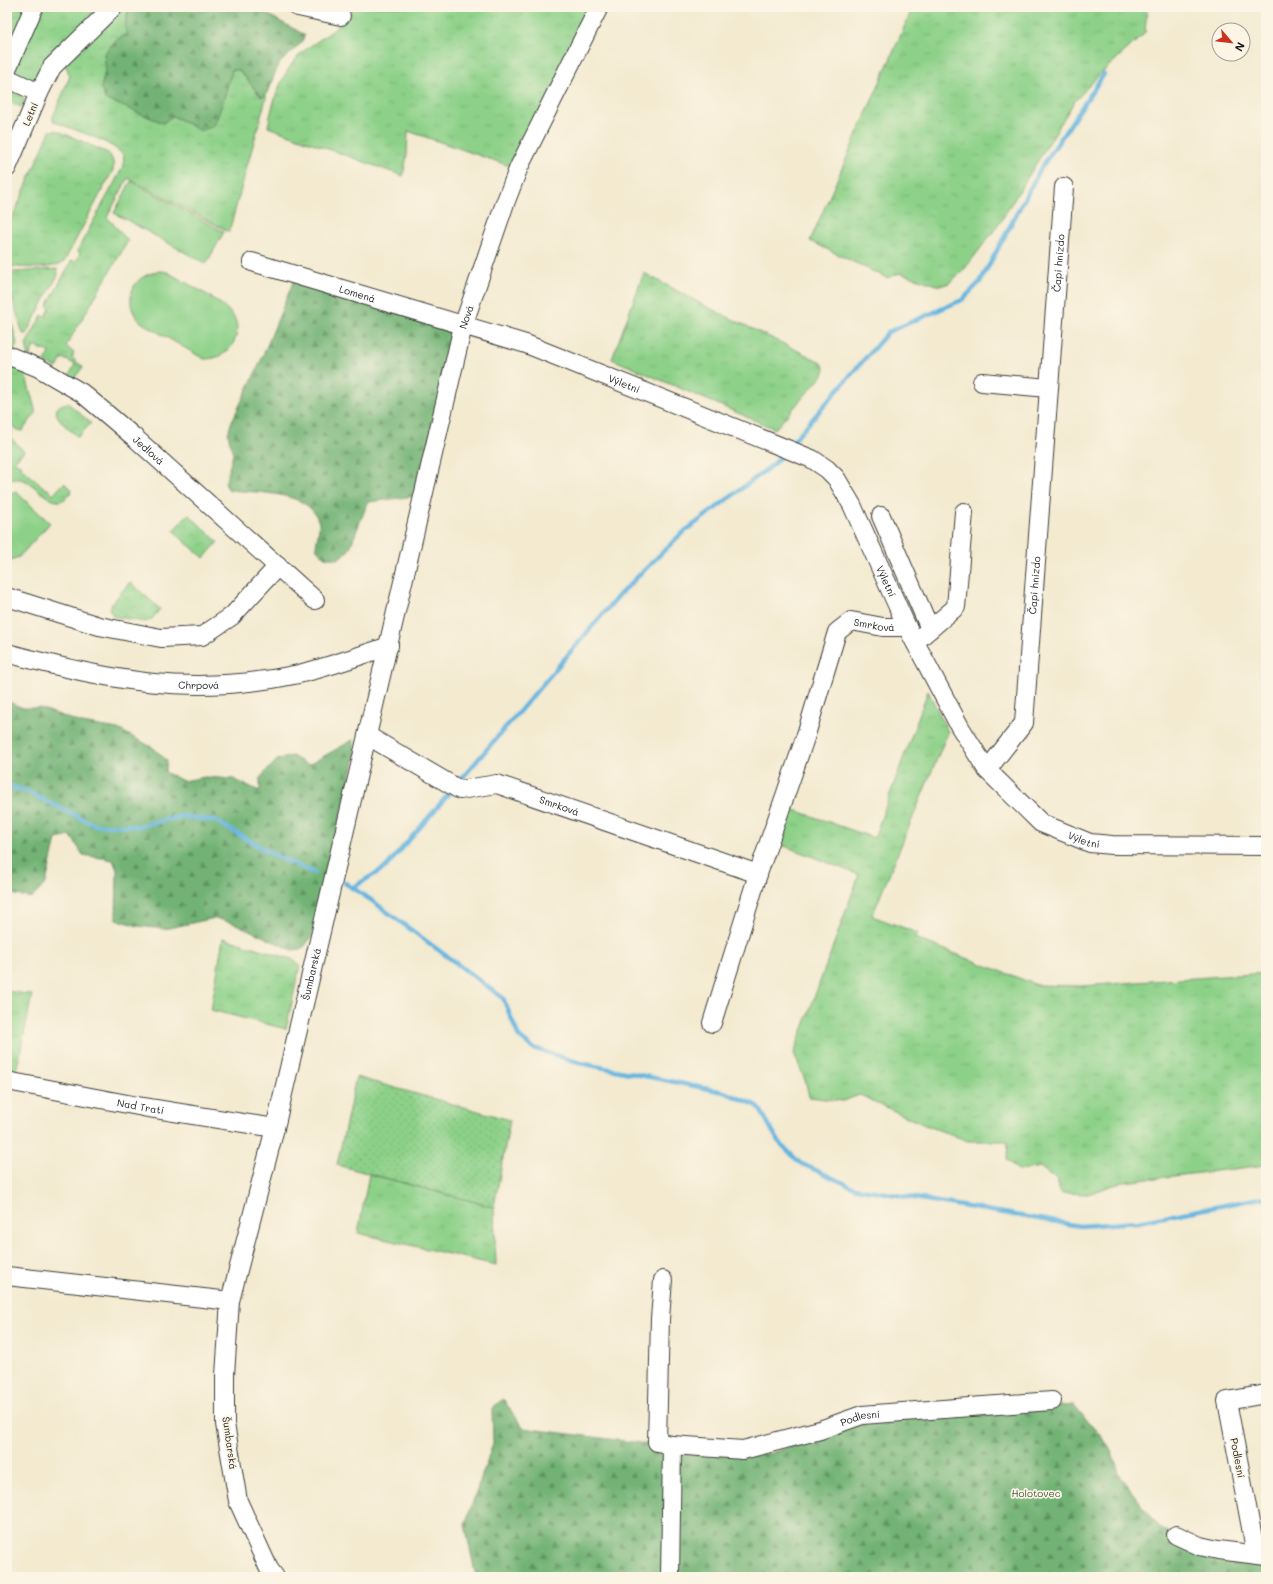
<svg xmlns="http://www.w3.org/2000/svg" width="1273" height="1584" font-family="Mali,sans-serif">
	<style>
		.grass { fill: url(#grass-tufts); stroke: #547652 }
		.forest { fill: url(#forest-firs); stroke: #476848 }
		.park { fill: url(#park-crowns); stroke: #547652 }
		.garden { fill: url(#garden-dots); stroke: #547652 }
		.pitch { fill: #8dd189; stroke: #547652 }
		.lines { fill: none; stroke-linecap: round; stroke-linejoin: round }
		.stream { stroke: #66b5e0; stroke-width: 4.5 }
		.minor-casing { stroke: #3c3b37; stroke-width: 20 }
		.minor { stroke: #fff; stroke-width: 18 }
		.labels { text-anchor: middle; dominant-baseline: central; stroke-width: 3.5; stroke-linejoin: round; paint-order: stroke }
		.street-label { font-size: 10px; fill: #1c1c1c; stroke: #fcf5e5 }
		.park-label { font-size: 10px; fill: #445b42; stroke: #fcf5e5 }
	</style>
	<defs>
		<pattern id="grass-tufts" width="24" height="20" patternUnits="userSpaceOnUse"><rect width="24" height="20" fill="#8dd189"/><path d="M3 7l-1-3M5 7V3M7 7l1-3M15 17l-1-3M17 17v-4M19 17l1-3" fill="none" stroke="#79b376"/></pattern>
		<pattern id="forest-firs" width="22" height="20" patternUnits="userSpaceOnUse"><rect width="22" height="20" fill="#72b375"/><path d="M5 1l3.5 6h-7zM16 11l3.5 6h-7z" fill="#5d915f"/></pattern>
		<pattern id="park-crowns" width="20" height="18" patternUnits="userSpaceOnUse"><rect width="20" height="18" fill="#8dd189"/><path d="M2 6a3 3 0 1 1 6 0M12 15a3 3 0 1 1 6 0" fill="none" stroke="#79b376"/></pattern>
		<pattern id="garden-dots" width="8" height="8" patternUnits="userSpaceOnUse"><rect width="8" height="8" fill="#8dd189"/><path d="M2 2h.1M6 6h.1" fill="none" stroke="#79b376" stroke-width="1.8" stroke-linecap="round"/></pattern>
	</defs>
	<rect width="100%" height="100%" fill="#fcf5e5"/>
	<filter id="ink" filterUnits="userSpaceOnUse"><feTurbulence type="fractalNoise" baseFrequency=".025" numOctaves="2"/><feDisplacementMap in="SourceGraphic" scale="8" xChannelSelector="R" yChannelSelector="G"/><feConvolveMatrix kernelMatrix="1 2 1 2 8 2 1 2 1" color-interpolation-filters="sRGB"/></filter>
	<filter id="wash" filterUnits="userSpaceOnUse"><feTurbulence type="fractalNoise" baseFrequency=".012" numOctaves="4" result="noise"/><feDisplacementMap in="SourceGraphic" scale="16" xChannelSelector="R" yChannelSelector="G"/><feGaussianBlur stdDeviation="0.9" result="paint"/><feColorMatrix in="noise" values="0 0 0 0 0 0 0 0 0 0 0 0 0 0 0 0 0 1.4 0 .05"/><feComposite in="paint" operator="in"/></filter>
	<g filter="url(#wash)">
		<rect width="100%" height="100%" fill="#f3ead0"/>
		<g class="grass">
			<path d="M 7,7 L 28,7 L 7,53 Z"/>
			<path d="M 38,7 L 103,7 L 34,80 L 28,82 L 16,78 L 13,62 Z"/>
			<path d="M 125,7 L 128,11 L 125,25 L 127,34 L 116,40 L 104,54 L 106,67 L 101,89 L 173,116 L 202,131 L 230,78 L 232,70 L 239,70 L 261,97 L 266,95 L 266,98 L 229,232 L 128,178 L 107,217 L 128,241 L 66,346 L 74,353 L 72,358 L 83,367 L 71,382 L 69,376 L 75,364 L 62,358 L 57,368 L 45,363 L 49,352 L 34,346 L 29,358 L 26,344 L 42,315 L 46,317 L 50,308 L 47,306 L 72,260 L 76,262 L 80,253 L 77,251 L 123,167 L 124,156 C 111,140 73,130 53,121 L 53,117 L 70,76 L 65,64 Z"/>
			<path d="M 354,7 L 593,7 L 513,167 L 408,131 L 407,155 L 403,176 L 268,127 C 273,98 284,65 309,47 C 326,35 343,26 354,7 Z"/>
			<path d="M 913,7 L 1147,7 L 1145,33 L 1097,77 L 1074,102 L 999,224 L 963,271 L 949,283 L 940,286 L 900,273 L 887,278 L 810,241 Z"/>
			<path d="M 7,86 L 23,94 L 24,108 L 7,101 Z"/>
			<path d="M 56,130 L 108,153 C 113,159 114,163 113,170 L 64,262 C 53,270 22,268 8,266 L 7,230 L 50,131 Z"/>
			<path d="M 57,269 L 58,275 L 26,334 L 23,334 L 7,281 L 7,270 L 15,272 Z"/>
			<path d="M 644,273 L 703,305 L 821,362 L 825,368 L 823,375 L 775,429 L 612,359 Z"/>
			<path d="M 7,306 L 17,343 L 13,354 L 7,350 Z"/>
			<path d="M 19,366 L 25,373 L 35,409 L 35,414 L 22,431 L 15,429 L 7,419 L 7,377 L 11,370 Z"/>
			<path d="M 7,426 L 12,432 L 11,438 L 24,451 L 14,462 L 22,466 L 21,468 L 46,489 L 47,488 L 53,495 L 64,483 L 72,490 C 58,516 41,489 26,481 C 20,478 13,479 7,481 Z"/>
			<path d="M 928,691 L 948,732 L 872,916 L 918,933 L 914,938 L 1037,985 L 1081,986 L 1266,973 L 1266,1165 L 1123,1182 L 1088,1194 L 1060,1193 L 1057,1180 L 1040,1167 L 1019,1171 L 1007,1160 L 1008,1141 L 968,1141 L 920,1123 L 860,1095 L 843,1101 L 809,1097 L 806,1083 L 794,1053 L 859,875 L 777,843 L 789,808 L 874,838 Z"/>
			<path d="M 223,938 L 295,960 L 300,965 L 286,1029 L 211,1010 Z"/>
			<path d="M 7,991 L 32,995 L 15,1078 L 7,1076 Z"/>
			<path d="M 369,1174 L 494,1207 L 496,1265 L 358,1233 Z"/>
		</g>
		<g class="forest">
			<path d="M 136,7 L 237,7 L 265,13 L 305,35 L 301,43 L 279,64 L 266,95 L 262,97 L 239,70 L 232,70 L 222,105 L 214,126 L 201,131 L 173,116 L 163,123 L 105,99 L 101,89 L 106,67 L 104,54 L 116,40 L 126,34 L 125,25 L 128,11 Z"/>
			<path d="M 294,280 L 457,331 L 416,496 L 368,502 L 349,550 L 338,559 L 324,557 L 316,548 C 316,541 320,530 319,523 C 311,490 256,493 229,490 L 225,484 L 233,454 L 228,434 L 231,423 L 259,365 Z"/>
			<path d="M 7,701 L 23,708 L 40,708 L 82,723 L 118,729 L 155,749 L 167,761 L 165,772 L 183,781 L 205,777 L 233,779 L 260,791 L 260,778 L 277,760 L 292,756 L 308,765 L 353,740 L 356,753 L 312,937 L 302,949 L 292,950 L 236,924 L 215,918 L 164,929 L 138,926 L 116,919 L 117,870 L 113,860 L 83,855 L 71,836 L 56,839 L 46,883 L 32,898 L 7,893 Z"/>
			<path d="M 503,1399 L 523,1428 L 726,1454 L 768,1454 L 864,1422 L 1074,1405 L 1109,1446 L 1122,1479 L 1161,1529 L 1215,1554 L 1266,1560 L 1266,1577 L 476,1577 L 465,1525 L 493,1443 L 492,1408 Z"/>
		</g>
		<g class="park">
			<path d="M 68,403 L 91,423 L 78,437 C 70,430 40,408 68,403 Z"/>
			<path d="M 188,514 L 218,542 L 204,558 C 196,550 178,538 174,530 Z"/>
			<path d="M 130,582 L 160,609 L 151,620 L 144,622 L 113,616 L 109,608 L 113,602 Z"/>
		</g>
		<path class="garden" d="M 356,1077 L 510,1120 L 494,1207 L 337,1165 Z"/>
		<g class="pitch">
			<path d="M 131,181 L 224,232 L 206,264 L 114,213 Z"/>
			<path d="M 160,271 L 167,272 C 184,282 223,301 233,316 C 239,324 238,336 232,345 C 226,355 216,359 204,359 L 142,323 C 127,311 126,286 145,276 C 149,273 155,273 160,271 Z"/>
			<path d="M 16,492 L 50,523 L 19,557 L 7,561 L 7,493 Z"/>
		</g>
		<g class="lines">
			<g class="stream">
				<path d="M 789,446 L 888,332 L 962,300 L 980,282 L 1041,168 L 1104,74"/>
				<path d="M 457,784 L 620,594 L 680,535 L 774,464 L 784,452"/>
				<path d="M 7,785 L 26,791 L 95,825 L 140,826 L 182,816 L 216,821 L 272,854 L 315,873"/>
				<path d="M 345,883 L 371,900 L 503,998 L 519,1037 L 533,1048 L 580,1063 L 724,1092 L 758,1106 L 779,1142 L 800,1163 L 855,1188 L 1080,1226 L 1138,1222 L 1266,1197"/>
				<path d="M 352,888 L 386,867 L 452,790"/>
			</g>
		</g>
	</g>
	<g filter="url(#ink)">
		<g class="lines">
			<defs>
				<g id="minor">
					<path d="M 298,7 L 341,16"/>
					<path d="M 7,69 L 34,7"/>
					<path d="M 7,78 L 39,93 L 7,168"/>
					<path d="M 39,93 L 52,67 L 113,7"/>
					<path id="s1" d="M 252,262 L 526,344 L 812,459 L 827,469 L 836,478 L 852,505 L 907,627 L 960,727 L 987,770 L 1041,823 L 1090,843 L 1112,845 L 1266,846"/>
					<path id="s2" d="M 7,355 L 39,368 L 82,393 L 134,437 L 315,600"/>
					<path d="M 982,382 L 1048,388"/>
					<path d="M 881,516 L 930,629"/>
					<path d="M 7,597 L 99,626 L 161,638 L 202,636 L 232,616 L 278,566"/>
					<path d="M 915,642 L 956,607 L 964,512"/>
					<path id="s3" d="M 7,653 C 110,681 192,697 299,674 C 329,667 359,656 389,646"/>
					<path id="s4" d="M 368,736 L 460,790 L 497,784 L 758,874"/>
					<path id="s5" d="M 987,770 L 1024,723 L 1064,187"/>
					<path id="s6" d="M 712,1023 L 758,874 L 805,738 L 837,632 L 851,621 L 883,627 L 907,627"/>
					<path id="s7" d="M 7,1081 L 143,1107 L 275,1128"/>
					<path d="M 7,1276 L 230,1301"/>
					<path d="M 663,1280 L 660,1319 L 657,1442 L 672,1445"/>
					<path d="M 1176,1535 L 1200,1546 L 1218,1550 L 1266,1556"/>
					<path d="M 1256,1554 L 1227,1401 L 1266,1394"/>
					<path id="s8" d="M 275,1577 L 269,1569 L 238,1501 L 225,1424 L 225,1375 L 230,1301 L 275,1128 L 463,326 L 504,206 L 519,167 L 599,7"/>
					<path id="s9" d="M 670,1577 L 672,1445 L 743,1450 L 820,1430 L 862,1415 L 1052,1401"/>
				</g>
			</defs>
			<use href="#minor" class="minor-casing"/>
			<use href="#minor" class="minor"/>
		</g>
	</g>
	<g class="labels">
		<g class="street-label">
			<text transform="translate(30 114) rotate(-67)">Letní</text>
			<text stroke="none"><textPath href="#s5" startOffset="521">Čapí hnízdo</textPath></text>
			<text stroke="none"><textPath href="#s1" startOffset="110">Lomená</textPath></text>
			<text stroke="none"><textPath href="#s8" startOffset="1298">Nová</textPath></text>
			<text stroke="none"><textPath href="#s1" startOffset="392">Výletní</textPath></text>
			<text stroke="none"><textPath href="#s2" startOffset="172">Jedlová</textPath></text>
			<text stroke="none"><textPath href="#s1" startOffset="740">Výletní</textPath></text>
			<text stroke="none"><textPath href="#s5" startOffset="198">Čapí hnízdo</textPath></text>
			<text stroke="none"><textPath href="#s6" startOffset="452">Smrková</textPath></text>
			<text stroke="none"><textPath href="#s3" startOffset="195">Chrpová</textPath></text>
			<text stroke="none"><textPath href="#s4" startOffset="210">Smrková</textPath></text>
			<text stroke="none"><textPath href="#s1" startOffset="1076">Výletní</textPath></text>
			<text stroke="none"><textPath href="#s8" startOffset="623">Šumbarská</textPath></text>
			<text stroke="none"><textPath href="#s7" startOffset="136">Nad Tratí</textPath></text>
			<text stroke="none"><textPath href="#s9" startOffset="325">Podlesní</textPath></text>
			<text transform="translate(230 1443) rotate(82)">Šumbarská</text>
			<text transform="translate(1238 1458) rotate(79)">Podlesní</text>
		</g>
		<g class="park-label">
			<text x="1036" y="1493">Holotovec</text>
		</g>
	</g>
	<rect width="1273" height="1584" fill="none" stroke="#fcf5e5" stroke-width="24"/>
	<g transform="translate(1231 42) rotate(118)"><circle r="19" fill="#fcf5e5" stroke="#a29e95"/>
	<path d="M0-3L7 15L0 10L-7 15Z" fill="#c8321e"/>
	<text y="-6" font-size="11" font-weight="bold" text-anchor="middle" fill="#1c1c1c">N</text>
	</g>
</svg>
